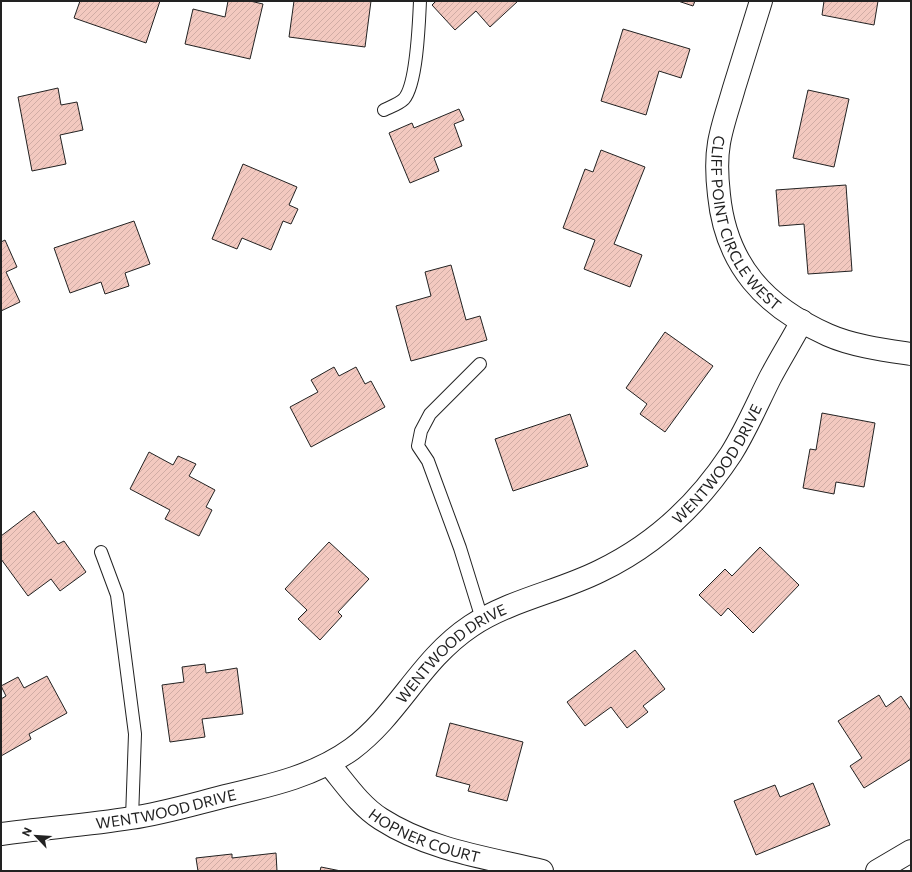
<svg xmlns="http://www.w3.org/2000/svg" width="912" height="872" font-family="Commissioner,sans-serif">
	<style>
		.building { fill: url(#building-hatch); stroke: #222 }
		.lines { fill: none; stroke-linecap: round; stroke-linejoin: round }
		.service-casing { stroke: #222; stroke-width: 14 }
		.minor-casing { stroke: #222; stroke-width: 24 }
		.service { stroke: #fff; stroke-width: 12 }
		.minor { stroke: #fff; stroke-width: 22 }
		.labels { text-anchor: middle; dominant-baseline: central; stroke-width: 3; stroke-linejoin: round; paint-order: stroke }
		.street-label { font-size: 15px; fill: #222; stroke: #fff }
	</style>
	<defs>
		<pattern id="building-hatch" width="6" height="6" patternUnits="userSpaceOnUse"><rect width="6" height="6" fill="#f3c9c0"/><path d="M-1 1l2-2M0 6l6-6M5 7l2-2" fill="none" stroke="#d0aca5"/></pattern>
	</defs>
	<rect width="100%" height="100%" fill="#fff"/>
	<g class="building">
		<path d="M 80,1 L 160,1 L 146,43 L 74,18 Z"/>
		<path d="M 228,1 L 250,1 L 263,4 L 250,59 L 185,44 L 193,9 L 225,17 Z"/>
		<path d="M 294,1 L 371,1 L 365,47 L 289,37 Z"/>
		<path d="M 436,1 L 518,1 L 490,27 L 476,11 L 455,30 L 432,5 Z"/>
		<path d="M 678,1 L 695,1 L 693,6 Z"/>
		<path d="M 824,1 L 878,1 L 874,25 L 822,15 Z"/>
		<path d="M 623,29 L 690,49 L 681,78 L 659,71 L 646,115 L 601,101 Z"/>
		<path d="M 58,88 L 61,105 L 77,102 L 83,130 L 60,135 L 66,164 L 32,171 L 18,97 Z"/>
		<path d="M 808,90 L 849,99 L 834,167 L 793,158 Z"/>
		<path d="M 459,109 L 464,120 L 454,124 L 462,146 L 434,158 L 439,171 L 410,183 L 389,133 L 412,123 L 414,128 Z"/>
		<path d="M 601,150 L 645,167 L 614,244 L 642,255 L 630,287 L 584,269 L 595,240 L 563,228 L 585,169 L 593,172 Z"/>
		<path d="M 243,164 L 297,187 L 289,205 L 298,209 L 291,224 L 283,221 L 271,250 L 242,238 L 237,249 L 212,239 Z"/>
		<path d="M 846,185 L 852,271 L 808,274 L 804,224 L 779,226 L 776,190 Z"/>
		<path d="M 134,221 L 150,264 L 125,273 L 129,286 L 105,294 L 101,282 L 70,293 L 54,248 Z"/>
		<path d="M 5,240 L 17,267 L 6,272 L 20,302 L 1,311 L 1,242 Z"/>
		<path d="M 451,265 L 466,320 L 480,316 L 487,340 L 411,361 L 396,306 L 431,296 L 425,272 Z"/>
		<path d="M 665,332 L 713,366 L 665,432 L 640,414 L 647,404 L 626,388 Z"/>
		<path d="M 334,367 L 339,376 L 356,367 L 365,384 L 371,381 L 385,407 L 311,447 L 290,407 L 318,392 L 311,380 Z"/>
		<path d="M 822,413 L 875,423 L 864,487 L 836,482 L 834,494 L 803,488 L 810,449 L 816,450 Z"/>
		<path d="M 570,414 L 588,466 L 513,491 L 495,439 Z"/>
		<path d="M 149,452 L 173,465 L 178,456 L 196,464 L 189,476 L 215,490 L 206,507 L 212,510 L 199,536 L 165,519 L 170,510 L 130,489 Z"/>
		<path d="M 34,511 L 58,544 L 64,541 L 86,572 L 60,591 L 51,579 L 28,596 L 1,559 L 1,536 Z"/>
		<path d="M 329,542 L 369,579 L 338,612 L 342,616 L 320,640 L 298,619 L 307,610 L 285,589 Z"/>
		<path d="M 760,547 L 799,585 L 753,633 L 728,608 L 721,616 L 699,595 L 725,569 L 732,576 Z"/>
		<path d="M 635,650 L 665,689 L 643,706 L 648,712 L 627,728 L 611,707 L 585,726 L 567,702 Z"/>
		<path d="M 205,664 L 206,673 L 237,668 L 243,714 L 202,719 L 205,737 L 170,742 L 162,685 L 184,682 L 182,667 Z"/>
		<path d="M 47,676 L 67,713 L 29,734 L 31,739 L 1,756 L 1,699 L 6,696 L 1,686 L 18,677 L 24,688 Z"/>
		<path d="M 879,695 L 886,707 L 901,696 L 911,711 L 911,759 L 864,788 L 850,766 L 862,758 L 838,721 Z"/>
		<path d="M 450,723 L 523,742 L 507,801 L 468,791 L 470,785 L 436,776 Z"/>
		<path d="M 813,783 L 830,825 L 756,855 L 734,801 L 775,785 L 780,797 Z"/>
		<path d="M 276,853 L 277,871 L 198,871 L 196,858 L 232,854 L 232,858 Z"/>
		<path d="M 321,867 L 341,871 L 320,871 Z"/>
	</g>
	<g class="lines">
		<defs>
			<g id="service">
				<path d="M 384,110 C 390,107 399,104 404,99 C 417,84 419,22 420,1"/>
				<path d="M 480,364 L 430,414 L 421,431 L 418,446 L 428,461 L 460,548 L 482,619"/>
				<path d="M 101,552 L 117,595 L 135,734 L 132,818"/>
			</g>
			<g id="minor">
				<path id="s1" d="M 761,1 C 752,30 743,59 734,88 C 729,106 722,125 719,143 C 716,160 717,178 719,195 C 726,265 765,307 828,335 C 853,346 884,350 911,354"/>
				<path id="s2" d="M 329,764 C 345,783 360,806 381,819 C 429,850 488,858 542,871"/>
				<path id="s3" d="M 1,834 C 44,828 88,825 131,818 C 165,813 197,803 230,795 C 273,785 316,775 352,749 C 399,714 420,660 471,626 C 510,600 558,592 600,571 C 654,545 698,504 731,454 C 746,430 757,404 770,378 C 780,359 792,340 802,321"/>
				<path d="M 877,871 L 911,851"/>
			</g>
		</defs>
		<use href="#service" class="service-casing"/>
		<use href="#minor" class="minor-casing"/>
		<use href="#service" class="service"/>
		<use href="#minor" class="minor"/>
	</g>
	<g class="labels">
		<g class="street-label">
			<text stroke="none"><textPath href="#s1" startOffset="236">CLIFF POINT CIRCLE WEST</textPath></text>
			<text stroke="none"><textPath href="#s3" startOffset="838">WENTWOOD DRIVE</textPath></text>
			<text stroke="none"><textPath href="#s3" startOffset="503">WENTWOOD DRIVE</textPath></text>
			<text stroke="none"><textPath href="#s3" startOffset="167">WENTWOOD DRIVE</textPath></text>
			<text stroke="none"><textPath href="#s2" startOffset="123">HOPNER COURT</textPath></text>
		</g>
	</g>
	<rect width="912" height="872" fill="none" stroke="#222222" stroke-width="4"/>
	<g transform="translate(36 836) rotate(295)" stroke="#ffffff" stroke-width="3" paint-order="stroke">
	<path d="M0-3L7 15L0 10L-7 15Z" fill="#222222"/>
	<text y="-6" font-size="11" font-weight="bold" text-anchor="middle" fill="#222222">N</text>
	</g>
</svg>
